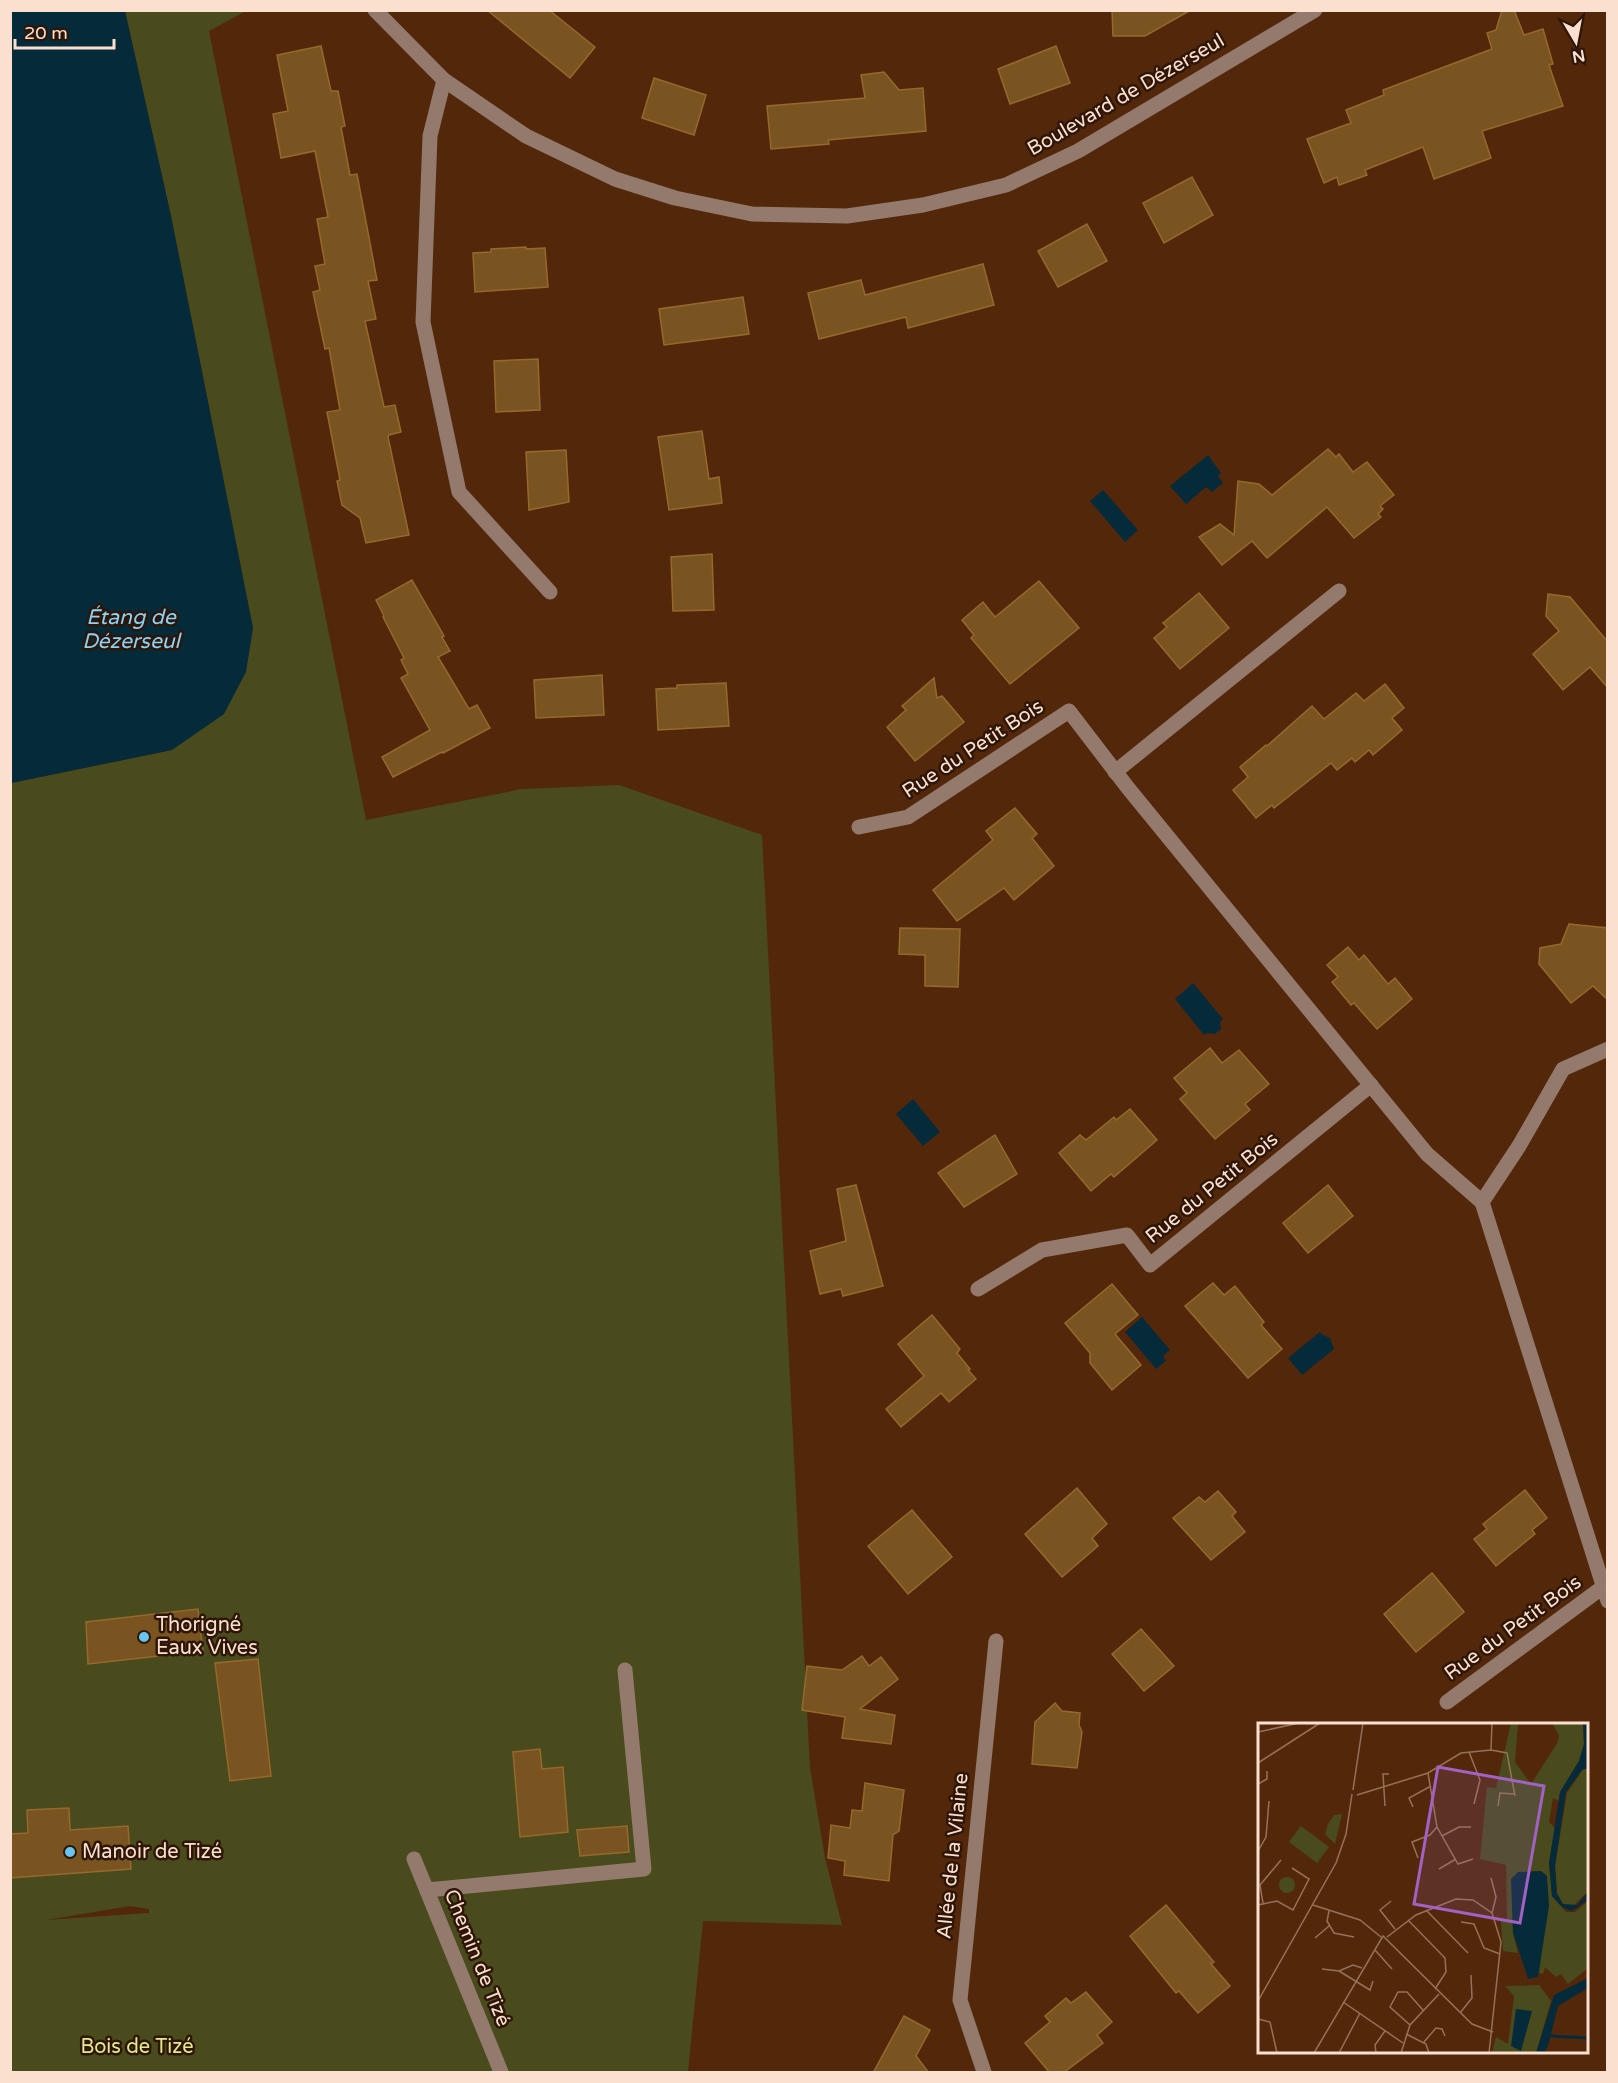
<svg xmlns="http://www.w3.org/2000/svg" width="1618" height="2083" font-family="'Varela Round',sans-serif">
	<style>
		.green { fill: #494b1d; fill-rule: evenodd }
		.water { fill: #052a3a }
		.building { fill: #795421; stroke: #95692e; stroke-width: 1.5 }
		.lines { fill: none; stroke-linecap: round; stroke-linejoin: round }
		.minor { stroke: #937a6c; stroke-width: 15 }
		.poi-dot { fill: #68c4f0; stroke: #2e1606; stroke-width: 2 }
		.labels { text-anchor: middle; dominant-baseline: central; stroke-width: 5; stroke-linejoin: round; paint-order: stroke }
		.street-label { font-size: 20px; fill: #fbdfcf; stroke: #2e1606 }
		.poi-label { font-size: 20px; fill: #fbdfcf; stroke: #2e1606; text-anchor: start }
		.park-label { font-size: 20px; fill: #e3e88e; stroke: #2e1606 }
		.water-label { font-size: 21px; font-style: italic; fill: #89d2f8; stroke: #2e1606 }
		.inset-river { fill: none; stroke: #052a3a; stroke-width: 3 }
		.inset-road { fill: none; stroke: #967159; stroke-width: 1.5 }
		.view { fill: #a162c4; fill-opacity: 0.15; stroke: #a162c4; stroke-width: 3 }
		.inset-edge { fill: none; stroke: #fbdfcf; stroke-width: 3 }
	</style>
	<rect width="100%" height="100%" fill="#53280a"/>
	<path class="green" d="M 125,11 L 246,11 L 209,31 L 366,820 L 522,789 L 619,785 L 762,835 L 810,1768 L 825,1858 L 842,1925 L 703,1921 L 688,2072 L 11,2072 L 11,783 L 172,750 L 253,628 L 171,216 ZM 130,1906 L 149,1909 L 149,1913 L 46,1920 Z"/>
	<g class="water">
		<path d="M 11,10 L 125,11 L 171,216 L 253,628 L 246,672 L 224,714 L 172,750 L 11,783 Z"/>
		<path d="M 1208,455 L 1221,473 L 1218,476 L 1223,483 L 1212,492 L 1206,487 L 1186,504 L 1170,486 Z"/>
		<path d="M 1103,490 L 1138,530 L 1125,542 L 1090,501 Z"/>
		<path d="M 1193,983 L 1223,1019 L 1220,1022 L 1221,1029 L 1215,1034 L 1207,1033 L 1204,1035 L 1175,999 Z"/>
		<path d="M 913,1099 L 940,1132 L 923,1146 L 896,1114 Z"/>
		<path d="M 1142,1317 L 1170,1350 L 1163,1356 L 1166,1361 L 1156,1369 L 1125,1332 Z"/>
		<path d="M 1320,1332 L 1323,1335 L 1330,1338 L 1334,1349 L 1302,1375 L 1288,1358 Z"/>
	</g>
	<g class="building">
		<path d="M 487,10 L 549,10 L 595,47 L 570,78 Z"/>
		<path d="M 1112,10 L 1191,10 L 1145,36 L 1113,36 Z"/>
		<path d="M 1502,10 L 1514,10 L 1524,35 L 1543,29 L 1553,64 L 1549,65 L 1563,106 L 1482,131 L 1491,158 L 1434,179 L 1423,147 L 1365,170 L 1367,175 L 1339,185 L 1337,177 L 1324,183 L 1307,139 L 1351,123 L 1346,110 L 1384,95 L 1383,90 L 1492,49 L 1487,33 L 1496,30 Z"/>
		<path d="M 321,46 L 331,91 L 338,91 L 345,126 L 341,127 L 350,175 L 357,174 L 377,280 L 368,281 L 376,319 L 365,321 L 384,407 L 395,405 L 401,432 L 389,435 L 388,437 L 409,535 L 366,543 L 360,518 L 342,505 L 337,481 L 340,480 L 327,412 L 340,410 L 329,348 L 325,349 L 313,292 L 320,290 L 315,266 L 325,264 L 317,219 L 328,217 L 315,151 L 281,158 L 273,114 L 288,111 L 277,55 Z"/>
		<path d="M 1056,46 L 1070,83 L 1010,104 L 998,69 Z"/>
		<path d="M 884,72 L 899,90 L 923,88 L 926,131 L 828,140 L 829,144 L 771,149 L 767,106 L 865,98 L 861,75 Z"/>
		<path d="M 654,78 L 706,95 L 694,135 L 642,118 Z"/>
		<path d="M 1192,177 L 1213,215 L 1164,243 L 1143,203 Z"/>
		<path d="M 1087,224 L 1107,261 L 1058,287 L 1038,251 Z"/>
		<path d="M 526,247 L 526,249 L 545,248 L 548,287 L 475,292 L 473,253 L 491,252 L 491,249 Z"/>
		<path d="M 983,264 L 994,305 L 908,328 L 906,317 L 819,339 L 808,293 L 861,280 L 865,295 Z"/>
		<path d="M 743,297 L 749,334 L 664,345 L 659,309 Z"/>
		<path d="M 538,359 L 540,410 L 496,412 L 494,361 Z"/>
		<path d="M 702,431 L 709,479 L 719,477 L 722,503 L 669,510 L 658,437 Z"/>
		<path d="M 1328,449 L 1336,457 L 1339,454 L 1353,472 L 1367,462 L 1394,495 L 1380,506 L 1383,509 L 1378,514 L 1381,517 L 1354,538 L 1327,507 L 1267,558 L 1252,541 L 1222,565 L 1199,537 L 1220,524 L 1234,535 L 1238,481 L 1259,484 L 1272,495 Z"/>
		<path d="M 566,450 L 569,502 L 529,510 L 526,452 Z"/>
		<path d="M 712,554 L 714,610 L 673,611 L 671,557 Z"/>
		<path d="M 412,580 L 444,636 L 442,637 L 450,651 L 438,657 L 469,709 L 477,705 L 490,728 L 443,753 L 442,752 L 393,777 L 382,757 L 430,730 L 401,678 L 408,674 L 401,660 L 404,658 L 383,617 L 384,616 L 376,600 Z"/>
		<path d="M 1039,581 L 1079,628 L 1010,684 L 971,638 L 974,635 L 962,620 L 983,602 L 995,617 Z"/>
		<path d="M 1199,593 L 1229,628 L 1180,669 L 1154,638 L 1167,627 L 1163,623 Z"/>
		<path d="M 1548,594 L 1570,597 L 1608,642 L 1608,688 L 1590,667 L 1563,690 L 1533,654 L 1559,631 L 1546,616 Z"/>
		<path d="M 602,675 L 604,715 L 536,718 L 534,680 Z"/>
		<path d="M 934,678 L 937,698 L 942,696 L 964,722 L 915,761 L 887,727 L 906,710 L 902,706 Z"/>
		<path d="M 726,683 L 729,726 L 658,730 L 656,689 L 677,688 L 677,685 Z"/>
		<path d="M 1385,684 L 1404,708 L 1392,718 L 1402,730 L 1373,755 L 1369,750 L 1355,762 L 1352,758 L 1337,770 L 1331,763 L 1274,808 L 1272,805 L 1256,818 L 1233,790 L 1248,777 L 1240,767 L 1266,745 L 1267,746 L 1312,706 L 1324,719 L 1356,693 L 1364,701 Z"/>
		<path d="M 1015,808 L 1037,834 L 1032,838 L 1054,866 L 1014,900 L 1004,888 L 957,921 L 933,890 L 993,840 L 986,831 Z"/>
		<path d="M 1569,924 L 1608,928 L 1608,1000 L 1593,986 L 1571,1003 L 1539,964 L 1540,948 L 1561,944 Z"/>
		<path d="M 900,928 L 960,929 L 958,987 L 925,986 L 925,955 L 899,954 Z"/>
		<path d="M 1348,947 L 1359,960 L 1364,955 L 1388,984 L 1395,978 L 1412,999 L 1377,1029 L 1354,1003 L 1351,1005 L 1332,982 L 1338,977 L 1327,965 Z"/>
		<path d="M 1210,1048 L 1222,1063 L 1239,1050 L 1269,1084 L 1245,1104 L 1250,1110 L 1215,1139 L 1180,1099 L 1187,1093 L 1174,1078 Z"/>
		<path d="M 1130,1109 L 1157,1140 L 1114,1177 L 1111,1174 L 1091,1191 L 1059,1153 L 1080,1135 L 1086,1140 L 1114,1117 L 1116,1120 Z"/>
		<path d="M 995,1135 L 1017,1174 L 964,1207 L 938,1173 Z"/>
		<path d="M 856,1185 L 883,1286 L 843,1296 L 841,1289 L 820,1294 L 810,1251 L 846,1241 L 837,1189 Z"/>
		<path d="M 1328,1185 L 1353,1216 L 1308,1253 L 1283,1223 Z"/>
		<path d="M 1213,1283 L 1224,1295 L 1235,1286 L 1264,1322 L 1261,1325 L 1282,1349 L 1248,1378 L 1185,1306 Z"/>
		<path d="M 1112,1284 L 1138,1315 L 1115,1334 L 1141,1365 L 1112,1390 L 1090,1363 L 1090,1353 L 1065,1323 Z"/>
		<path d="M 932,1315 L 960,1349 L 957,1353 L 970,1369 L 968,1370 L 976,1379 L 949,1402 L 941,1393 L 901,1427 L 886,1409 L 924,1376 L 898,1344 Z"/>
		<path d="M 1077,1488 L 1107,1524 L 1092,1538 L 1098,1546 L 1062,1577 L 1025,1534 Z"/>
		<path d="M 1525,1490 L 1547,1518 L 1532,1530 L 1535,1534 L 1496,1566 L 1474,1539 L 1487,1529 L 1483,1524 Z"/>
		<path d="M 1218,1491 L 1236,1512 L 1232,1516 L 1245,1532 L 1211,1560 L 1173,1518 L 1199,1497 L 1205,1502 Z"/>
		<path d="M 912,1510 L 952,1557 L 908,1594 L 868,1546 Z"/>
		<path d="M 1432,1573 L 1464,1612 L 1416,1652 L 1384,1614 Z"/>
		<path d="M 198,1609 L 203,1651 L 88,1664 L 86,1622 Z"/>
		<path d="M 1141,1629 L 1174,1666 L 1144,1691 L 1112,1654 Z"/>
		<path d="M 862,1656 L 869,1666 L 881,1657 L 898,1679 L 860,1709 L 895,1715 L 891,1744 L 842,1738 L 845,1717 L 802,1710 L 807,1666 L 842,1670 Z"/>
		<path d="M 258,1659 L 271,1776 L 230,1781 L 215,1663 Z"/>
		<path d="M 1055,1703 L 1062,1711 L 1080,1713 L 1079,1725 L 1082,1732 L 1077,1768 L 1032,1764 L 1035,1722 Z"/>
		<path d="M 540,1749 L 542,1769 L 563,1767 L 568,1832 L 520,1837 L 513,1752 Z"/>
		<path d="M 865,1783 L 904,1790 L 899,1831 L 893,1835 L 889,1881 L 844,1875 L 845,1861 L 828,1858 L 831,1825 L 850,1828 L 852,1810 L 862,1811 Z"/>
		<path d="M 69,1808 L 70,1830 L 128,1826 L 131,1869 L 10,1878 L 10,1834 L 28,1833 L 27,1810 Z"/>
		<path d="M 627,1826 L 629,1852 L 580,1856 L 577,1830 Z"/>
		<path d="M 1166,1905 L 1214,1962 L 1211,1964 L 1230,1986 L 1198,2013 L 1179,1991 L 1176,1993 L 1130,1936 Z"/>
		<path d="M 1086,1992 L 1112,2022 L 1097,2035 L 1103,2043 L 1063,2073 L 1050,2073 L 1025,2043 L 1050,2022 L 1045,2016 L 1066,1998 L 1071,2003 Z"/>
		<path d="M 904,2016 L 930,2030 L 916,2056 L 929,2073 L 873,2073 Z"/>
	</g>
	<g class="lines">
		<g class="minor">
			<path d="M 375,10 L 444,80 L 526,136 L 615,179 L 675,198 L 752,214 L 847,216 L 923,205 L 1006,185 L 1078,151 L 1315,10"/>
			<path d="M 444,80 L 430,136 L 423,322 L 459,492 L 550,592"/>
			<path d="M 1115,772 L 1339,591"/>
			<path d="M 859,827 L 908,817 L 1069,711 L 1128,788 L 1427,1154 L 1482,1202 L 1608,1601"/>
			<path d="M 1482,1202 L 1519,1146 L 1563,1069 L 1608,1049"/>
			<path d="M 978,1289 L 1042,1250 L 1127,1235 L 1150,1265 L 1371,1085"/>
			<path d="M 1447,1702 L 1603,1587"/>
			<path d="M 414,1859 L 501,2072"/>
			<path d="M 427,1890 L 644,1869 L 625,1670"/>
			<path d="M 984,2072 L 960,2000 L 996,1641"/>
		</g>
	</g>
	<g class="poi-dot">
		<circle cx="144" cy="1637" r="6"/>
		<circle cx="70" cy="1852" r="6"/>
	</g>
	<g class="labels">
		<g class="street-label">
			<text transform="translate(1126 95) rotate(-30)">Boulevard de Dézerseul</text>
			<text transform="translate(973 749) rotate(-33)">Rue du Petit Bois</text>
			<text transform="translate(1212 1188) rotate(-39)">Rue du Petit Bois</text>
			<text transform="translate(1513 1628) rotate(-36)">Rue du Petit Bois</text>
			<text transform="translate(953 1856) rotate(-84)">Allée de la Vilaine</text>
			<text transform="translate(477 1958) rotate(68)">Chemin de Tizé</text>
		</g>
		<g class="poi-label">
			<text x="156" y="1625">Thorigné<tspan x="156" dy="23">Eaux Vives</tspan></text>
			<text x="82" y="1852">Manoir de Tizé</text>
		</g>
		<g class="park-label">
			<text x="137" y="2047">Bois de Tizé</text>
		</g>
		<g class="water-label">
			<text x="131" y="617">Étang de<tspan x="131" dy="24">Dézerseul</tspan></text>
		</g>
	</g>
	<g transform="translate(1258 1723)">
		<rect width="330" height="330" fill="#53280a"/>
		<path d="M 253,0 L 260,0 L 257,39 L 273,61 L 300,19 L 301,12 L 294,0 L 325,0 L 326,21 L 321,38 L 302,69 L 301,78 L 295,75 L 291,99 L 297,105 L 291,140 L 294,173 L 308,189 L 317,189 L 330,178 L 330,245 L 310,261 L 303,251 L 298,254 L 287,244 L 285,251 L 281,250 L 283,233 L 254,153 L 255,210 L 260,230 L 245,228 L 243,198 L 249,196 L 248,142 L 222,136 L 229,64 L 238,65 ZM 330,39 L 330,168 L 314,184 L 305,181 L 299,170 L 297,143 L 309,70 ZM 84,91 L 77,121 L 67,111 L 70,101 L 76,92 ZM 43,103 L 71,124 L 59,140 L 31,119 ZM21 162a8 8 0 1 1 16 0a8 8 0 1 1-16 0ZM 281,262 L 293,278 L 278,330 L 234,330 L 238,314 L 250,321 L 256,273 L 247,263 Z" fill="#494b1d"/>
		<path d="M 325,0 L 330,0 L 330,45 L 324,47 L 308,69 L 297,143 L 299,171 L 305,181 L 319,182 L 330,169 L 330,177 L 314,188 L 305,185 L 294,173 L 291,140 L 302,69 L 321,38 L 326,21 ZM 283,148 L 289,153 L 291,183 L 280,254 L 270,256 L 255,210 L 253,156 L 260,149 ZM 330,255 L 330,265 L 300,283 L 290,323 L 286,330 L 278,330 L 296,272 ZM 258,286 L 274,288 L 263,328 L 253,323 Z" fill="#052a3a"/>
		<path class="inset-river" d="M 292,313 L 330,315"/>
		<path class="inset-road" d="M 0,9 L 41,0M 233,27 L 234,0M 211,29 L 222,57 L 216,81M 0,40 L 62,0M 170,50 L 179,104 L 200,141 L 215,136M 0,61 L 9,56 L 9,48M 95,67 L 105,0M 99,72 L 170,50 L 203,30 L 233,27 L 249,30 L 257,73M 127,83 L 125,51 L 131,51M 240,83 L 242,70 L 256,71M 155,84 L 151,75 L 173,63M 184,113 L 201,104 L 213,104M 0,128 L 8,114 L 11,78M 160,135 L 154,119 L 172,112 L 179,104M 181,146 L 198,136M 233,155 L 238,174 L 234,190M 133,178 L 122,187 L 137,206M 5,180 L 2,162 L 23,137M 0,182 L 19,178 L 35,187 L 51,156 L 34,145M 55,182 L 102,197 L 123,214M 168,187 L 210,230M 71,188 L 69,198 L 76,210 L 96,214M 150,197 L 187,235 L 188,249 L 177,266M 203,199 L 216,201 L 226,225 L 242,231M 129,214 L 158,192 L 198,176 L 215,177 L 234,190 L 243,219 L 231,330M 57,215 L 71,203M 117,227 L 134,246M 64,246 L 81,248 L 95,242 L 104,245M 81,248 L 112,267 L 115,258M 0,278 L 78,140 L 88,111 L 94,71M 85,279 L 145,320M 202,290 L 214,275 L 213,252M 0,296 L 12,299 L 19,330M 152,302 L 132,284 L 140,269 L 149,269 L 165,287M 148,311 L 168,321 L 171,330M 166,319 L 178,305 L 184,306 L 187,313M 56,330 L 125,213 L 214,301 L 235,309M 81,330 L 102,290M 118,330 L 117,322 L 127,308M 143,330 L 152,302 L 181,271"/>
		<path class="view" d="M 180,44 L 286,63 L 262,200 L 156,181 Z"/>
		<rect width="330" height="330" class="inset-edge"/>
	</g>
	<rect width="1618" height="2083" fill="none" stroke="#fbdfcf" stroke-width="24"/>
	<g transform="translate(1576 42) rotate(170)" stroke="#2e1606" stroke-width="4.5" paint-order="stroke">
	<path d="M0-4.5L10 22L0 15L-10 22Z" fill="#fbdfcf"/>
	<text y="-9" font-size="16" font-weight="bold" text-anchor="middle" fill="#fbdfcf">N</text>
	</g>
	<path d="M15 39v9h99v-9" fill="none" stroke="#fbdfcf" stroke-width="3"/>
	<text x="24" y="39" font-size="18" fill="#fbdfcf" stroke="#2e1606" stroke-width="4.5" paint-order="stroke">20 m</text>
</svg>
